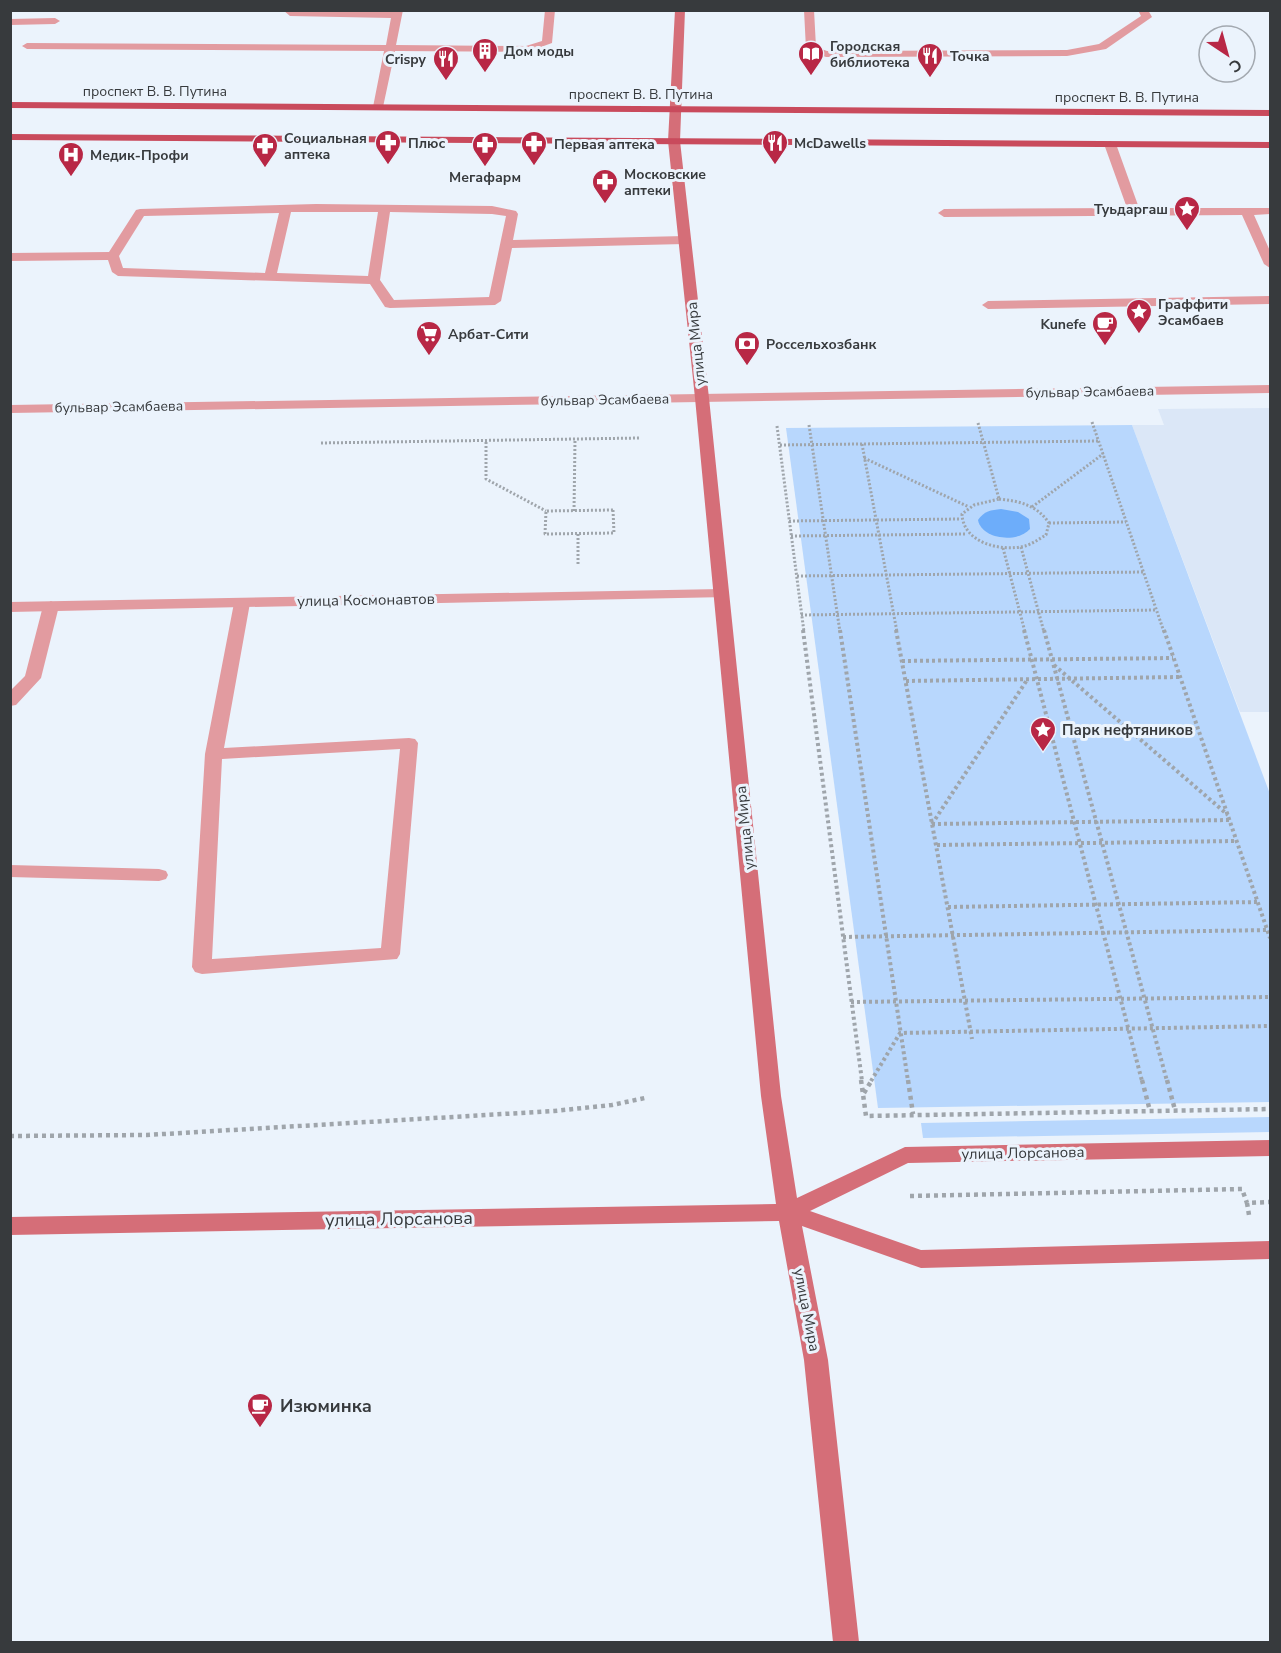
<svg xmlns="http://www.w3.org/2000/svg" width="1281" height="1653" font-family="'Nunito Sans',sans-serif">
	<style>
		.built { fill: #dbe7f7 }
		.green { fill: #b8d7fd }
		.water { fill: #6dadfa }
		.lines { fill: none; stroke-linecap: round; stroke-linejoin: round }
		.path-far2 { stroke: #9fa5ab; stroke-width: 3; stroke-dasharray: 2 2; stroke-linecap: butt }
		.path-far1 { stroke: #9fa5ab; stroke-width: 4; stroke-dasharray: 3 3; stroke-linecap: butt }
		.path { stroke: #9fa5ab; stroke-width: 4.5; stroke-dasharray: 4 4; stroke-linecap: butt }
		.lane { fill: #e29ba0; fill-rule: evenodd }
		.street { fill: #e29ba0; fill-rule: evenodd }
		.secondary { fill: #d56e78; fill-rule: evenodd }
		.primary { fill: #c94a5c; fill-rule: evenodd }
		.labels { text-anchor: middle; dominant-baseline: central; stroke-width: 6; stroke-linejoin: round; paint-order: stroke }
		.far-poi-label { font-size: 14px; font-weight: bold; fill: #373a3d; stroke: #ebf3fc; text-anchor: start }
		.far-street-label { font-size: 14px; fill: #373a3d; stroke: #ebf3fc }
		.street-label { font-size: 15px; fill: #373a3d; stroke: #ebf3fc }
		.poi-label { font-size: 15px; font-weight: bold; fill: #373a3d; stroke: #ebf3fc; text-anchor: start }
		.near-street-label { font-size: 18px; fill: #373a3d; stroke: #ebf3fc }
		.near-poi-label { font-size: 18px; font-weight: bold; fill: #373a3d; stroke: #ebf3fc; text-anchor: start }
	</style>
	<rect width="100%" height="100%" fill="#ebf3fc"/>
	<path class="built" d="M 1270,408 L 1270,712 L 1240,712 L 1132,425 L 1164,425 L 1158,409 Z"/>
	<g class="green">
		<path d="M 1132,425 L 1270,794 L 1270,1102 L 878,1108 L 786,428 Z"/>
		<path d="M 1270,1117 L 1270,1132 L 923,1138 L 921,1123 Z"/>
	</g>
	<path class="water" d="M 1001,509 L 1018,512 L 1029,519 L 1030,529 C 1018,543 982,540 978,520 C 984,511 991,510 1001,509 Z"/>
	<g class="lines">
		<g class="path-far2">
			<path d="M 1092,422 L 1164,632"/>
			<path d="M 978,423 L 999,499"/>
			<path d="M 809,425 L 840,632"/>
			<path d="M 777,426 L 804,632"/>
			<path d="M 486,442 L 486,479 L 546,511"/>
			<path d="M 321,443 L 640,438"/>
			<path d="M 862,444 L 897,632"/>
			<path d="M 780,445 L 1098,441"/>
			<path d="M 864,458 L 969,507"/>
			<path d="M 999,499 C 1019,501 1037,505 1049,523 L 1046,535 C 1039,539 1032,544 1025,546 C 1001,552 963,543 962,514 L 974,505 Z"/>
			<path d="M 1032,507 L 1103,454"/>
			<path d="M 613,510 L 614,533 L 545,534 L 546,511 Z"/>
			<path d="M 574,511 L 575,440"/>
			<path d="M 789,521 L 960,519"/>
			<path d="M 1049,523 L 1126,522"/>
			<path d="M 578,534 L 578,566"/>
			<path d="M 791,536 L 967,534"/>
			<path d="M 1021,547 L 1044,632"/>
			<path d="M 1003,548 L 1025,632"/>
			<path d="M 797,576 L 1144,572"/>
			<path d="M 801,615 L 1157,610"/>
		</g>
		<g class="path-far1">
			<path d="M 803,630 L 862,1081"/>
			<path d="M 840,630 L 908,1081"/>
			<path d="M 896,630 L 972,1039"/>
			<path d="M 1024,630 L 1142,1081"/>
			<path d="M 1044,630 L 1167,1081"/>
			<path d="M 1164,630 L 1270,938"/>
			<path d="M 902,661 L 1173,658"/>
			<path d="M 1054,665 L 1228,815"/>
			<path d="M 906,681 L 1180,677"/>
			<path d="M 932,824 L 1230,820"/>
			<path d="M 932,824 L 1027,680"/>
			<path d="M 937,845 L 1237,841"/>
			<path d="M 948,907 L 1259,902"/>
			<path d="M 843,937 L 1268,930"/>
			<path d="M 851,1002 L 1270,997"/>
			<path d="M 871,1081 L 900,1033 L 1270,1026"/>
		</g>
		<g class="path">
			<path d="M 861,1080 L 866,1116 L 1270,1109"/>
			<path d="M 908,1080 L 913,1114"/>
			<path d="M 1142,1080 L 1150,1111"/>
			<path d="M 1167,1080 L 1175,1110"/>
			<path d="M 864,1093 L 872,1080"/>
			<path d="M 10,1136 L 147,1135 L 554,1111 L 612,1105 L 645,1098"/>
			<path d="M 910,1196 L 1242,1189 L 1247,1203 L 1270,1202"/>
			<path d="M 1247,1203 L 1249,1215"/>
		</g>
		<g class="lane">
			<path d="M 283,10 L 403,10 L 396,45 L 526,46 L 542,41 L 545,10 L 555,10 L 552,43 L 527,52 L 395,51 L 383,107 L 378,110 L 373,107 L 384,51 L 27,49 L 22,46 L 27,43 L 386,45 L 391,18 L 290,16 Z"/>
			<path d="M 804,10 L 814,10 L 816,47 L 827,51 L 1067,50 L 1099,44 L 1141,16 L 1138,10 L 1148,10 L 1152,17 L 1106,49 L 1067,56 L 826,57 L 806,49 Z"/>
			<path d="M 10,19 L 55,18 L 60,21 L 55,24 L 10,25 Z"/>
			<path d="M 1110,141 L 1116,144 L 1139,208 L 1270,208 L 1270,214 L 1254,215 L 1270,251 L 1270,268 L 1264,264 L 1242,215 L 944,217 L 938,213 L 944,209 L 1127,208 L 1104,144 Z"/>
			<path d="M 316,204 L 492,206 L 516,211 L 518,214 L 513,240 L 685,236 L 691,240 L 685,244 L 512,248 L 501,301 L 495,305 L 390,308 L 385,307 L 370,284 L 118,276 L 112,272 L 108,260 L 10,261 L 10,253 L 109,252 L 136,210 L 140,209 ZM 291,212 L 378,212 L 368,276 L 277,273 ZM 390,212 L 492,214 L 506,216 L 489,297 L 394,300 L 380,280 ZM 279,213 L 265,273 L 123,268 L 119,256 L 144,216 Z"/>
			<path d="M 1270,296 L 1270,304 L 988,309 L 982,305 L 988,301 Z"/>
			<path d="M 242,598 L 250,603 L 224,748 L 409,738 L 415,739 L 418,743 L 400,954 L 397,959 L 202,974 L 195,972 L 192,967 L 205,754 L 234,603 ZM 400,749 L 381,948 L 212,959 L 222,759 Z"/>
			<path d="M 51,601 L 59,606 L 41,678 L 16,705 L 10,706 L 10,691 L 25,676 L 43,606 Z"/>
			<path d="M 10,865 L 159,869 L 166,871 L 168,875 L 166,879 L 159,881 L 10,877 Z"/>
		</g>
		<g class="street">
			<path d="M 1270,385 L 1270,393 L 10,413 L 10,405 Z"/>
			<path d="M 721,589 L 727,591 L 729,594 L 727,597 L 10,612 L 10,602 Z"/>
		</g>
		<path class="secondary" d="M 675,10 L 685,10 L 680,141 L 709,398 L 781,1096 L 797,1198 L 905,1147 L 1270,1140 L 1270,1156 L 908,1163 L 810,1211 L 921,1250 L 1270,1241 L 1270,1259 L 921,1268 L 802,1226 L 828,1360 L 859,1642 L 833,1642 L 804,1360 L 779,1221 L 10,1235 L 10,1217 L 776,1204 L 761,1096 L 695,398 L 668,141 Z"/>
		<g class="primary">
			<path d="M 10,102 L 1270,110 L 1270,116 L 10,108 Z"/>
			<path d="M 10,134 L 1270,142 L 1270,148 L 10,140 Z"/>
		</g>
	</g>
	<defs>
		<symbol id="building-pin" viewBox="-11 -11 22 30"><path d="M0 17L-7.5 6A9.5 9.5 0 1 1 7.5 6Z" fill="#b82745" stroke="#ebf3fc"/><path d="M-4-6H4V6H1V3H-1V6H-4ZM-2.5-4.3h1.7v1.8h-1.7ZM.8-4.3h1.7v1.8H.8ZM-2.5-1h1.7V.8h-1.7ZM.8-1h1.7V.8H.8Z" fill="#fff"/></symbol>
		<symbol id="library-pin" viewBox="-11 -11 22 30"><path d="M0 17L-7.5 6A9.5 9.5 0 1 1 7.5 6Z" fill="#b82745" stroke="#ebf3fc"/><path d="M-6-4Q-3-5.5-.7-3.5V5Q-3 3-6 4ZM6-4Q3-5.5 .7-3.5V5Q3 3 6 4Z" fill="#fff"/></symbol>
		<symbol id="restaurant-pin" viewBox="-11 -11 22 30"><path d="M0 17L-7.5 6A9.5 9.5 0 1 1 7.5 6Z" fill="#b82745" stroke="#ebf3fc"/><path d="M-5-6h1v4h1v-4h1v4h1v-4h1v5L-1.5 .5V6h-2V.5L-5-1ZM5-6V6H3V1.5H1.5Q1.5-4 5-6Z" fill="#fff"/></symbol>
		<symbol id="pharmacy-pin" viewBox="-11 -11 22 30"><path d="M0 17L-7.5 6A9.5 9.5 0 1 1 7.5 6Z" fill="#b82745" stroke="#ebf3fc"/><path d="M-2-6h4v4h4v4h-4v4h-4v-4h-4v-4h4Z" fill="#fff"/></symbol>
		<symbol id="hospital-pin" viewBox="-11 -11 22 30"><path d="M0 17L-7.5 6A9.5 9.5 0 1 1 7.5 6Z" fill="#b82745" stroke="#ebf3fc"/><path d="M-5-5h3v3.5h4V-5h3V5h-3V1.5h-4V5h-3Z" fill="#fff"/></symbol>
		<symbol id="sight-pin" viewBox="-11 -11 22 30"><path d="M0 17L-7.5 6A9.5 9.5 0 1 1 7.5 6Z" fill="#b82745" stroke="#ebf3fc"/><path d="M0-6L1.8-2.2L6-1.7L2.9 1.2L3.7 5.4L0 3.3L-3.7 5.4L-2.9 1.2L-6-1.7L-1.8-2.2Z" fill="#fff"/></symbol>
		<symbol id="cafe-pin" viewBox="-11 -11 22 30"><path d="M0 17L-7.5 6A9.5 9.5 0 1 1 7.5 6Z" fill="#b82745" stroke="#ebf3fc"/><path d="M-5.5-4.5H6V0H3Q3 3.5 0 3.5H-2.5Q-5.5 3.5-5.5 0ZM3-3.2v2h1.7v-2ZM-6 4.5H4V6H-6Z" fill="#fff"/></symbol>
		<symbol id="supermarket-pin" viewBox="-11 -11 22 30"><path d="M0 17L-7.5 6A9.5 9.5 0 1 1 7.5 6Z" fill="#b82745" stroke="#ebf3fc"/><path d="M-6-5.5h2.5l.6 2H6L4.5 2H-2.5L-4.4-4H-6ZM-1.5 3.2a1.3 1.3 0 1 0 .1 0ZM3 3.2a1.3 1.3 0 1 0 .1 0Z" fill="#fff"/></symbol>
		<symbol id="bank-pin" viewBox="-11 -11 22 30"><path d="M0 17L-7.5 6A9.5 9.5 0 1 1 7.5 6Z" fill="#b82745" stroke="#ebf3fc"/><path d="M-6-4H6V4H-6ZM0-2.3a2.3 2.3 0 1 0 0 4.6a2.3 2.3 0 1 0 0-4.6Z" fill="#fff"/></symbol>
	</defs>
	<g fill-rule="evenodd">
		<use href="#building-pin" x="470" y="36" width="30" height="40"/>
		<use href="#library-pin" x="796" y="39" width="30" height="40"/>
		<use href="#restaurant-pin" x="915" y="41" width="30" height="40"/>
		<use href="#restaurant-pin" x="431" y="44" width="30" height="40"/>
		<use href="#pharmacy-pin" x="373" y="128" width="30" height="40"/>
		<use href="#restaurant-pin" x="760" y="128" width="30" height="40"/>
		<use href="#pharmacy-pin" x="519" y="129" width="30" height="40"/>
		<use href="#pharmacy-pin" x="470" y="130" width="30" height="40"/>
		<use href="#pharmacy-pin" x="250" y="131" width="30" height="40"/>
		<use href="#hospital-pin" x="56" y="140" width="30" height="40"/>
		<use href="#pharmacy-pin" x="590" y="167" width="30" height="40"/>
		<use href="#sight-pin" x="1172" y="194" width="30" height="40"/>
		<use href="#sight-pin" x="1124" y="297" width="30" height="40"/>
		<use href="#cafe-pin" x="1090" y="309" width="30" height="40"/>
		<use href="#supermarket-pin" x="414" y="319" width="30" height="40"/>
		<use href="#bank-pin" x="732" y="329" width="30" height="40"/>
		<use href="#sight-pin" x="1028" y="715" width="30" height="40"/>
		<use href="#cafe-pin" x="245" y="1391" width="30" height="40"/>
	</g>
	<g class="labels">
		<g class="far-poi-label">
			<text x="830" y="46">Городская<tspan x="830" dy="16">библиотека</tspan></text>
			<text x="504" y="51">Дом моды</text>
			<text x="950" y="56">Точка</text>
			<text x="426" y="59" text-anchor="end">Crispy</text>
			<text x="284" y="138">Социальная<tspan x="284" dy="16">аптека</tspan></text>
			<text x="408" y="143">Плюс</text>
			<text x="794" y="143">McDawells</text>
			<text x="554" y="144">Первая аптека</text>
			<text x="90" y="155">Медик-Профи</text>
			<text x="624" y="174">Московские<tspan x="624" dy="16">аптеки</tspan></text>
			<text x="485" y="177" text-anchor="middle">Мегафарм</text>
			<text x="1168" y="209" text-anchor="end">Туьдаргаш</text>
			<text x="1158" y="304">Граффити<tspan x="1158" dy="16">Эсамбаев</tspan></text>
			<text x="1086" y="324" text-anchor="end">Kunefe</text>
			<text x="448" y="334">Арбат-Сити</text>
			<text x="766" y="344">Россельхозбанк</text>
		</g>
		<g class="far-street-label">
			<text x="155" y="91">проспект В. В. Путина</text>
			<text x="641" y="94">проспект В. В. Путина</text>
			<text x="1127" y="97">проспект В. В. Путина</text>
			<text transform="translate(1090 392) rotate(-1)">бульвар Эсамбаева</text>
			<text transform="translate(605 400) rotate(-1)">бульвар Эсамбаева</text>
			<text transform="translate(119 407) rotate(-1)">бульвар Эсамбаева</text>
		</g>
		<g class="street-label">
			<text transform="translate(696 344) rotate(-96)">улица Мира</text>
			<text transform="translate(366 600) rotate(-1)">улица Космонавтов</text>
			<text transform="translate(745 828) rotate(-96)">улица Мира</text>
			<text transform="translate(1023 1153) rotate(-1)">улица Лорсанова</text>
			<text transform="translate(807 1310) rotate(79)">улица Мира</text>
		</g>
		<g class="poi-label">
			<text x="1062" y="730">Парк нефтяников</text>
		</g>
		<g class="near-street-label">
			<text transform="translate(399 1219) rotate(-1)">улица Лорсанова</text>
		</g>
		<g class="near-poi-label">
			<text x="280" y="1406">Изюминка</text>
		</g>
	</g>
	<rect width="1281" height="1653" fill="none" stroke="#373a3d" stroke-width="24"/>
	<g transform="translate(1227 54) rotate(144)"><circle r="28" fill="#ebf3fc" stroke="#a3a9b0" stroke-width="1.5"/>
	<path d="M0-4.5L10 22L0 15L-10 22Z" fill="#b82745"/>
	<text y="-9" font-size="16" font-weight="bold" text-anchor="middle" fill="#373a3d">С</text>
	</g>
</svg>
